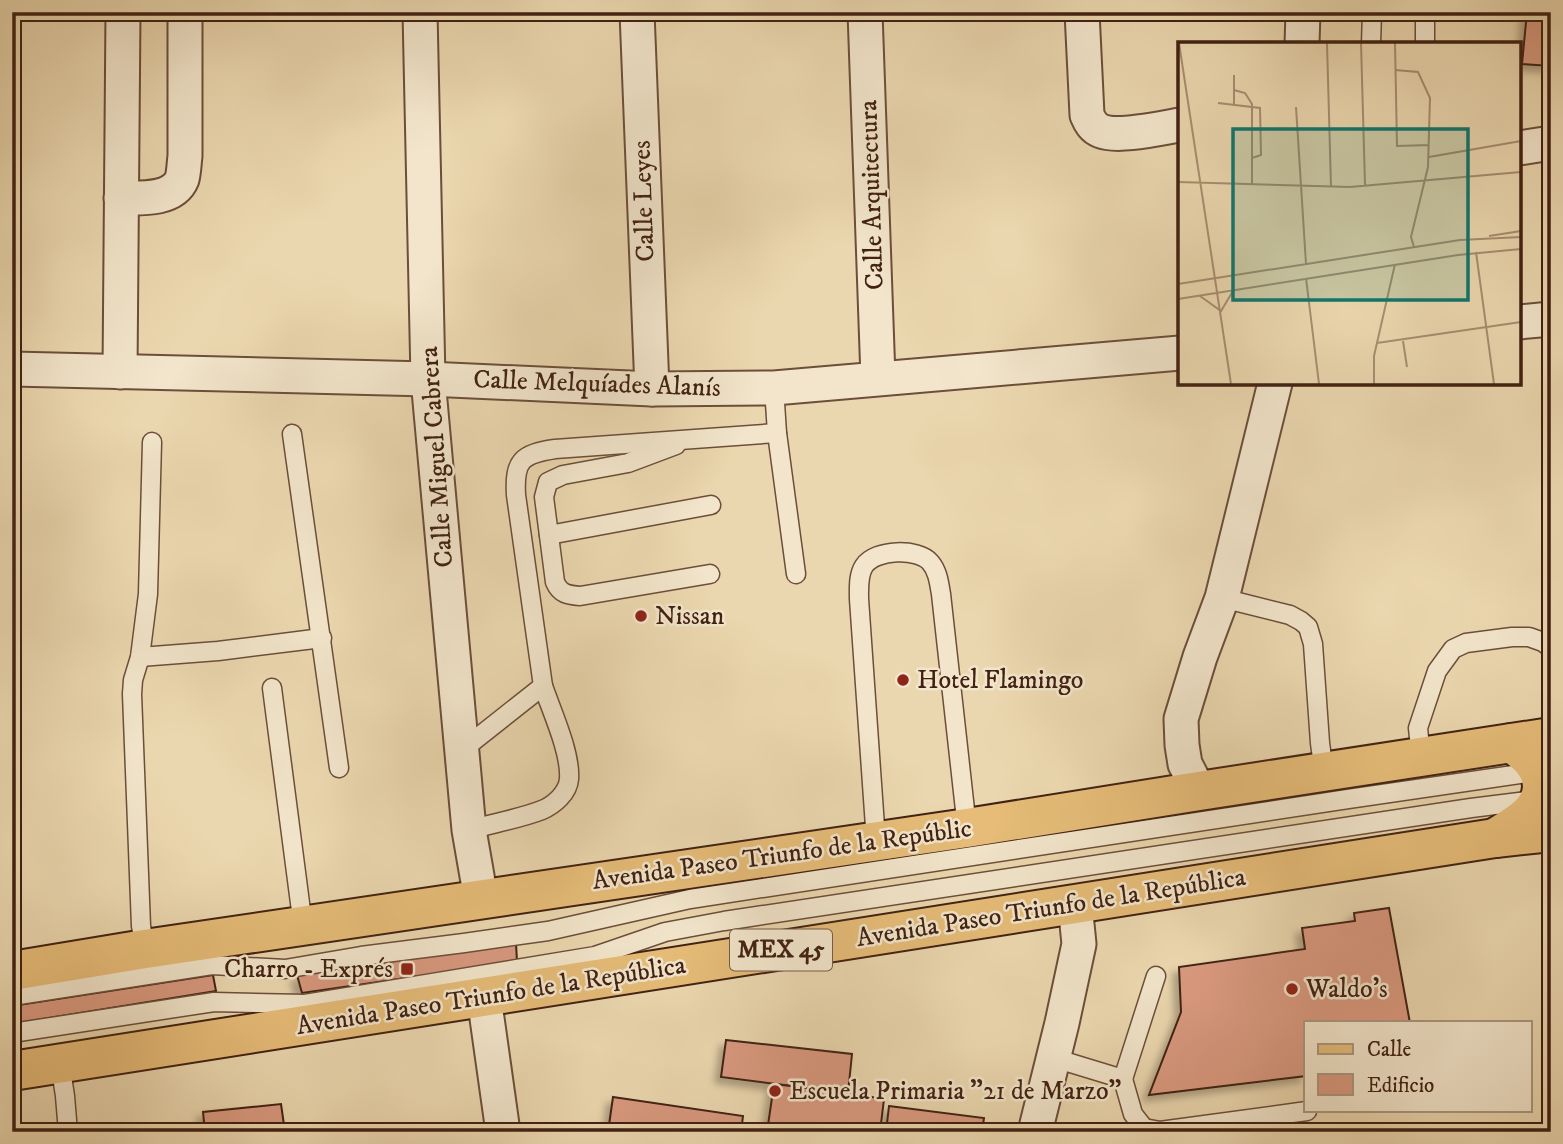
<svg xmlns="http://www.w3.org/2000/svg" width="1563" height="1144" font-family="'IM FELL DW Pica',serif">
	<style>
		.building { fill: #d9997f; stroke: #412113; stroke-width: 2; filter: url(#shadow) }
		.lines { fill: none; stroke-linecap: round; stroke-linejoin: round }
		.service-casing { stroke: #6c4e3a; stroke-width: 21 }
		.minor-casing { stroke: #6c4e3a; stroke-width: 37 }
		.primary-casing { stroke: #412113; stroke-width: 42 }
		.service { stroke: #f2e5cb; stroke-width: 18 }
		.minor { stroke: #f2e5cb; stroke-width: 33 }
		.primary { stroke: #e6bc78; stroke-width: 38 }
		.poi-dot { fill: #8f2418; stroke: #f2e5cb; stroke-width: 2.5 }
		.labels { text-anchor: middle; dominant-baseline: central; stroke-width: 5; stroke-linejoin: round; paint-order: stroke }
		.shield { fill: #f2e5cb; stroke: #765c4a; stroke-width: 2 }
		.shield-label { font-size: 24px; font-weight: bold; fill: #412113 }
		.street-label { font-size: 26px; fill: #412113; stroke: #f2e5cb }
		.poi-label { font-size: 26px; fill: #412113; stroke: #f2e5cb; text-anchor: start }
		.inset-road { fill: none; stroke: #a78e71; stroke-width: 2 }
		.view { fill: #0f766e; fill-opacity: 0.15; stroke: #0f766e; stroke-width: 3.5 }
		.inset-edge { fill: none; stroke: #412113; stroke-width: 3.5 }
	</style>
	<defs>
		<filter id="shadow"><feDropShadow dx="-6" dy="6" stdDeviation="3.5" flood-color="#0004"/></filter>
	</defs>
	<rect width="100%" height="100%" fill="#ebd7af"/>
	<filter id="stains"><feTurbulence type="fractalNoise" baseFrequency=".00286" numOctaves="4"/><feColorMatrix values="0 0 0 0 .2 0 0 0 0 .09 0 0 0 0 .02 0 0 0 .5 -.17"/></filter>
	<radialGradient id="worn" r=".72"><stop offset=".6" stop-color="#630" stop-opacity="0"/><stop offset="1" stop-color="#630" stop-opacity=".3"/></radialGradient>
	<g class="building">
		<path d="M 1527,12 L 1551,12 L 1551,66 L 1522,64 Z"/>
		<path d="M 1389,908 L 1410,1023 L 1306,1023 L 1306,1076 L 1149,1095 L 1181,1012 L 1179,967 L 1305,949 L 1302,928 L 1355,921 L 1354,913 Z"/>
		<path d="M 516,943 L 517,962 L 302,993 L 297,975 Z"/>
		<path d="M 213,975 L 216,991 L 12,1024 L 12,1006 Z"/>
		<path d="M 726,1040 L 852,1054 L 848,1093 L 721,1077 Z"/>
		<path d="M 774,1084 L 848,1093 L 884,1099 L 880,1132 L 767,1132 Z"/>
		<path d="M 613,1097 L 743,1116 L 741,1132 L 608,1132 Z"/>
		<path d="M 281,1104 L 285,1132 L 205,1132 L 203,1112 Z"/>
		<path d="M 889,1106 L 984,1118 L 982,1132 L 886,1132 Z"/>
	</g>
	<g class="lines">
		<defs>
			<g id="service">
				<path d="M 1371,44 L 1372,12"/>
				<path d="M 1425,44 L 1425,12"/>
				<path d="M 774,388 L 777,433 L 796,574"/>
				<path d="M 292,434 L 339,768"/>
				<path d="M 676,445 L 628,463 L 563,475 L 548,482 L 544,497 L 555,582 C 560,594 568,595 580,596 L 710,574"/>
				<path d="M 549,535 L 711,505"/>
				<path d="M 1222,598 L 1290,615 L 1301,621 L 1308,627 L 1313,644 L 1320,743 L 1324,773"/>
				<path d="M 140,657 L 218,651 L 322,638"/>
				<path d="M 272,688 L 303,926"/>
				<path d="M 462,750 L 543,686 L 516,495 C 514,460 522,454 555,449 L 777,433"/>
				<path d="M 1421,757 L 1418,728 L 1437,671 L 1453,649 L 1466,643 L 1512,637 L 1529,637 L 1543,642 L 1551,648"/>
				<path d="M 469,830 C 493,823 519,819 542,810 C 554,805 568,793 569,779 C 571,753 552,712 543,686"/>
				<path d="M 876,841 L 859,599 C 859,588 858,575 864,566 C 875,549 918,548 930,562 C 938,571 939,583 941,594 L 967,828"/>
				<path d="M 145,949 L 141,926 L 132,694 L 133,680 L 140,657 L 148,594 L 152,442"/>
				<path d="M 12,996 L 212,965 L 285,969 L 361,956 L 464,943 L 548,931 L 690,899 L 1348,799 L 1540,771"/>
				<path d="M 12,1033 L 214,1002 L 305,1004 L 595,956 L 665,932 L 724,921 L 1471,808 L 1535,800"/>
				<path d="M 1054,1058 L 1123,1079 L 1133,1114 L 1144,1128 L 1160,1131 L 1307,1111"/>
				<path d="M 60,1063 L 65,1096 L 68,1132"/>
				<path d="M 1123,1079 L 1156,976"/>
			</g>
			<g id="minor">
				<path d="M 420,12 L 428,379 L 469,830 L 481,899"/>
				<path d="M 637,12 L 652,389"/>
				<path d="M 865,12 L 878,378"/>
				<path d="M 1082,12 L 1087,115 C 1090,122 1093,128 1101,131 C 1118,138 1161,128 1180,125"/>
				<path d="M 1302,44 L 1303,12"/>
				<path d="M 1519,148 L 1551,143"/>
				<path d="M 121,198 C 139,198 173,201 182,179 C 184,172 184,163 185,156 L 185,12"/>
				<path d="M 1519,322 L 1551,319"/>
				<path d="M 12,369 L 428,379 L 652,389 L 774,388 L 1180,353"/>
				<path d="M 120,372 L 123,12"/>
				<path d="M 1199,791 L 1185,764 L 1182,745 L 1181,719 L 1200,657 L 1222,598 L 1275,383"/>
				<path d="M 484,997 L 503,1132"/>
				<path d="M 1035,1132 L 1062,1023 L 1079,944 L 1075,904"/>
			</g>
			<g id="primary">
				<path d="M 1495,838 C 1515,825 1541,813 1542,787 C 1542,777 1538,768 1532,761 C 1527,754 1518,748 1512,743"/>
				<path d="M 12,971 L 145,949 L 967,828 L 1199,791 L 1551,737"/>
				<path d="M 12,1071 L 1495,838 L 1551,832"/>
			</g>
		</defs>
		<use href="#service" class="service-casing"/>
		<use href="#minor" class="minor-casing"/>
		<use href="#primary" class="primary-casing"/>
		<use href="#service" class="service"/>
		<use href="#minor" class="minor"/>
		<use href="#primary" class="primary"/>
	</g>
	<g class="poi-dot">
		<circle cx="641" cy="616" r="7"/>
		<circle cx="903" cy="680" r="7"/>
		<rect x="400" y="962" width="14" height="14" rx="3.5"/>
		<circle cx="1292" cy="989" r="7"/>
		<circle cx="775" cy="1091" r="7"/>
	</g>
	<g class="labels">
		<rect class="shield" x="730" y="929.5" width="102" height="41" rx="5"/>
		<g class="shield-label">
			<text x="781" y="950">MEX 45</text>
		</g>
		<g class="street-label">
			<text transform="translate(872 195) rotate(-92)">Calle Arquitectura</text>
			<text transform="translate(644 201) rotate(-92)">Calle Leyes</text>
			<text transform="translate(597 384) rotate(2)">Calle Melquíades Alanís</text>
			<text transform="translate(437 457) rotate(-94)">Calle Miguel Cabrera</text>
			<text transform="translate(782 855) rotate(-8)">Avenida Paseo Triunfo de la Repúblic</text>
			<text transform="translate(1051 908) rotate(-9)">Avenida Paseo Triunfo de la República</text>
			<text transform="translate(491 996) rotate(-9)">Avenida Paseo Triunfo de la República</text>
		</g>
		<g class="poi-label">
			<text x="655" y="616">Nissan</text>
			<text x="917" y="680">Hotel Flamingo</text>
			<text x="393" y="969" text-anchor="end">Charro - Exprés</text>
			<text x="1306" y="989">Waldo's</text>
			<text x="789" y="1091">Escuela Primaria "21 de Marzo"</text>
		</g>
	</g>
	<g transform="translate(1178 42)">
		<rect width="343" height="343" fill="#ebd7af"/>
		<path class="inset-road" d="M 1,1 L 53,342M 149,1 L 153,145M 183,1 L 187,143M 217,1 L 219,104 L 251,103M 217,28 L 240,30 L 252,56 L 250,125 L 233,195 L 236,205M 56,48 L 67,51 L 74,62 L 74,143M 40,61 L 82,66 L 83,113 L 74,116M 56,62 L 56,33M 118,65 L 128,222M 251,115 L 343,99M 0,140 L 172,145 L 343,130M 311,194 L 343,189M 298,210 L 316,342M 128,236 L 141,342M 0,242 L 282,198 L 343,195M 22,254 L 43,269 L 55,249M 0,257 L 280,213 L 343,207M 225,299 L 229,325M 199,301 L 343,280M 196,342 L 196,314 L 217,222"/>
		<path class="view" d="M 55,87 L 290,87 L 290,258 L 55,258 Z"/>
		<rect width="343" height="343" class="inset-edge"/>
	</g>
	<rect width="1563" height="1144" fill="none" stroke="#ebd7af" stroke-width="42"/>
	<rect x="14" y="14" width="1535" height="1116" fill="none" stroke="#412113" stroke-width="3.5"/>
	<rect x="21" y="21" width="1521" height="1102" fill="none" stroke="#412113" stroke-width="2"/>
	<rect x="1304" y="1021" width="228" height="91" fill="#f2e5cb" stroke="#ab9781" stroke-width="2"/>
	<rect x="1318" y="1044" width="35" height="10" fill="#e6bc78" stroke="#ab9781" stroke-width="2"/>
	<text x="1367" y="1056" font-size="21" fill="#412113">Calle</text>
	<rect x="1318" y="1074" width="35" height="21" fill="#d9997f" stroke="#ab9781" stroke-width="2"/>
	<text x="1367" y="1092" font-size="21" fill="#412113">Edificio</text>
	<rect width="100%" height="100%" filter="url(#stains)"/>
	<rect width="100%" height="100%" fill="url(#worn)"/>
</svg>
